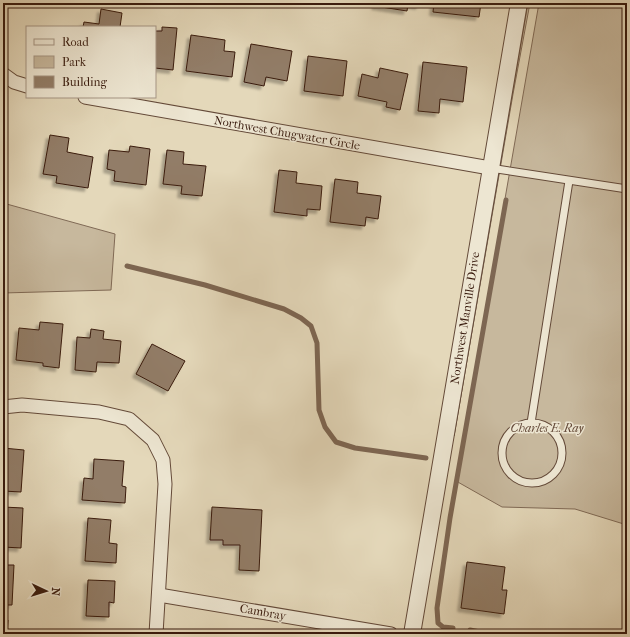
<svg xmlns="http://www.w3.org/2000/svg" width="630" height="637" font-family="'IM FELL French Canon',serif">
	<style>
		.green { fill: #c7b89d; stroke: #806a56 }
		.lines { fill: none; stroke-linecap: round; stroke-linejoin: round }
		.stream { stroke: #7d6652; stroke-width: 5 }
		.building { fill: #927d67; stroke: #391b0e; filter: url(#shadow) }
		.service-casing { stroke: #644a39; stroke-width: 9 }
		.minor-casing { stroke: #644a39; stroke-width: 15 }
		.tertiary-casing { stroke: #644a39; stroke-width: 18 }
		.service { stroke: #ede6d2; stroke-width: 7 }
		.minor { stroke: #ede6d2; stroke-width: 13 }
		.tertiary { stroke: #ede6d2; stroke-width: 16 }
		.labels { text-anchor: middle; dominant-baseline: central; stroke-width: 3; stroke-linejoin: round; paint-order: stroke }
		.street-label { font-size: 12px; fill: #391b0e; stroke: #ede6d2 }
		.park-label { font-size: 12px; font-style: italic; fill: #644a39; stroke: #ede6d2 }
	</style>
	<defs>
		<filter id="shadow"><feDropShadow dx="-3.5" dy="3.5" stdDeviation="1" flood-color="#0004"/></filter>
	</defs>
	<rect width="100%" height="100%" fill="#e4d8ba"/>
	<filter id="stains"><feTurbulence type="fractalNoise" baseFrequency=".005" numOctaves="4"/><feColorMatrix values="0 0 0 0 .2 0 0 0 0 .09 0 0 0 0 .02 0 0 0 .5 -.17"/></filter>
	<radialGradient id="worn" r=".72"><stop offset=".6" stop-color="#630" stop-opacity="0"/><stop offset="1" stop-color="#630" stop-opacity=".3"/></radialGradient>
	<g class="green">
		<path d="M 528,3 L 530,3 L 513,94 L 454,436 Z"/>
		<path d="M 539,3 L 627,3 L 627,525 L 575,509 L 502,507 L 456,481 Z"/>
		<path d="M 3,203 L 115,234 L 111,290 L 3,293 Z"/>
	</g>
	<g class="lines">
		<g class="stream">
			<path d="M 127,266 L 205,285 L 284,309 L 301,318 L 311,326 L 317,343 L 319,410 L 325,427 L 336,442 L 355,448 L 426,458"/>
			<path d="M 453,628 L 443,627 L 438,623 L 437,608 L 450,518 L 506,200"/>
			<path d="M 470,630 L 490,634"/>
		</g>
	</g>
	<g class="building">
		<path d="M 376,3 L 420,3 L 419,6 L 408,4 L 407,11 L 375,6 Z"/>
		<path d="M 434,3 L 481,3 L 479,17 L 433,12 Z"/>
		<path d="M 101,9 L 122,13 L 120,27 L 83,27 L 84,22 L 99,24 Z"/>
		<path d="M 162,27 L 177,28 L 173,70 L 155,68 L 155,31 L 162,31 Z"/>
		<path d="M 191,35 L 225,40 L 224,51 L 235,52 L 232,77 L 186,71 Z"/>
		<path d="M 251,44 L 292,51 L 287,81 L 266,77 L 264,86 L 244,82 Z"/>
		<path d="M 308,56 L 347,61 L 343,96 L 304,91 Z"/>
		<path d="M 423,62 L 467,67 L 463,102 L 440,99 L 439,113 L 418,111 Z"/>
		<path d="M 380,68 L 408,74 L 400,110 L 386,107 L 387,102 L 358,96 L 362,74 L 378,78 Z"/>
		<path d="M 50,135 L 69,138 L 67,152 L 93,157 L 88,188 L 56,183 L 57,176 L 43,174 Z"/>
		<path d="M 130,146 L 150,149 L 146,185 L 114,181 L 115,171 L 107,169 L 109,150 L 129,152 Z"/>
		<path d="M 167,150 L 184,152 L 183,164 L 206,166 L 202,196 L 181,194 L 182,186 L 163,184 Z"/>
		<path d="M 279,170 L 297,172 L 296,183 L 322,186 L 320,210 L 307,209 L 307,216 L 274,212 Z"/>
		<path d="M 335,179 L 358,182 L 357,193 L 381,196 L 378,219 L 366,217 L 365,226 L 330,222 Z"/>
		<path d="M 40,322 L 63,324 L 59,368 L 43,366 L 43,363 L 16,360 L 19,328 L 39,330 Z"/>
		<path d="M 91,329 L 104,331 L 103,339 L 121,341 L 119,363 L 97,362 L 96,372 L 75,370 L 77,337 L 90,338 Z"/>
		<path d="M 152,344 L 185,361 L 168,391 L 136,374 Z"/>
		<path d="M 3,448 L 24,450 L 21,492 L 3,491 Z"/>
		<path d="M 94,459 L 124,461 L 122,486 L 126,487 L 125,503 L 82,500 L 84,478 L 93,479 Z"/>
		<path d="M 3,507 L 23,508 L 21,548 L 3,547 Z"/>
		<path d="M 212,507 L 262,510 L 259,571 L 239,570 L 240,545 L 223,545 L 223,540 L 210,540 Z"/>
		<path d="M 88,518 L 111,520 L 109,543 L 117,544 L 116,563 L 85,561 Z"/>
		<path d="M 467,562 L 505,567 L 502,590 L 507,590 L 504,614 L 461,608 Z"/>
		<path d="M 3,565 L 14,565 L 12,605 L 3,605 Z"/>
		<path d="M 88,580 L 115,581 L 114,603 L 109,602 L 109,617 L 86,616 Z"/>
		<path d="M 3,620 L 8,620 L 7,634 L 3,634 Z"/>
	</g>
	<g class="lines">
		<defs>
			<g id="service">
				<path d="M 490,168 L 627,189"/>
				<path d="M 531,423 L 569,181"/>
				<circle cx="532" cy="453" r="30"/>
			</g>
			<g id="minor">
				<path d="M 3,74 L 14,82 L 27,86"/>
				<path d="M 85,97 L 490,168"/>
				<path d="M 3,407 L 22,405 L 99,412 L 129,419 L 153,440 L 163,460 L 165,484 L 156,634"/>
				<path d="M 159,595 L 391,634"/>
			</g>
			<path id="tertiary" d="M 412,634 L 519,3"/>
		</defs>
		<use href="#service" class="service-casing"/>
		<use href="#minor" class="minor-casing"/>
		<use href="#tertiary" class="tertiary-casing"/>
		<use href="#service" class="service"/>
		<use href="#minor" class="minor"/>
		<use href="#tertiary" class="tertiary"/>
	</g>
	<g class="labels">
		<g class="street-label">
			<text transform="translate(287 133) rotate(10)">Northwest Chugwater Circle</text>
			<text transform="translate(465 318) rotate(-81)">Northwest Manville Drive</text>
			<text transform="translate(263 612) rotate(10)">Cambray</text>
		</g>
		<g class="park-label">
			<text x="547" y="428">Charles E. Ray</text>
		</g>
	</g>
	<rect width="630" height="637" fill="none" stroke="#e4d8ba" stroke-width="16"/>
	<rect x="4" y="4" width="622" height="629" fill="none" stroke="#391b0e" stroke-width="2"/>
	<rect x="8" y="8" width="614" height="621" fill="none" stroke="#391b0e"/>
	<rect x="26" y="26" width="130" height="72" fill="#ede6d2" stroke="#a59584"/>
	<rect x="34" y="39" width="20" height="6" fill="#ede6d2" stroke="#a59584"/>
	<text x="62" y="46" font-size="12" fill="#391b0e">Road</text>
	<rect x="34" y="56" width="20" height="12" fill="#c7b89d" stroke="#a59584"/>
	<text x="62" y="66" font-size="12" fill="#391b0e">Park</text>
	<rect x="34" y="76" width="20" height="12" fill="#927d67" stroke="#a59584"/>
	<text x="62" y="86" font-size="12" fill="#391b0e">Building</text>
	<g transform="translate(46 591) rotate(94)" stroke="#ede6d2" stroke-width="3" paint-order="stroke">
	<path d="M0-3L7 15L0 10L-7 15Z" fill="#391b0e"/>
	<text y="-6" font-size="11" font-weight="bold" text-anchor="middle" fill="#391b0e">N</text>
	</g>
	<rect width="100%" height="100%" filter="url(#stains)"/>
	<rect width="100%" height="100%" fill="url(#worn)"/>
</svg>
